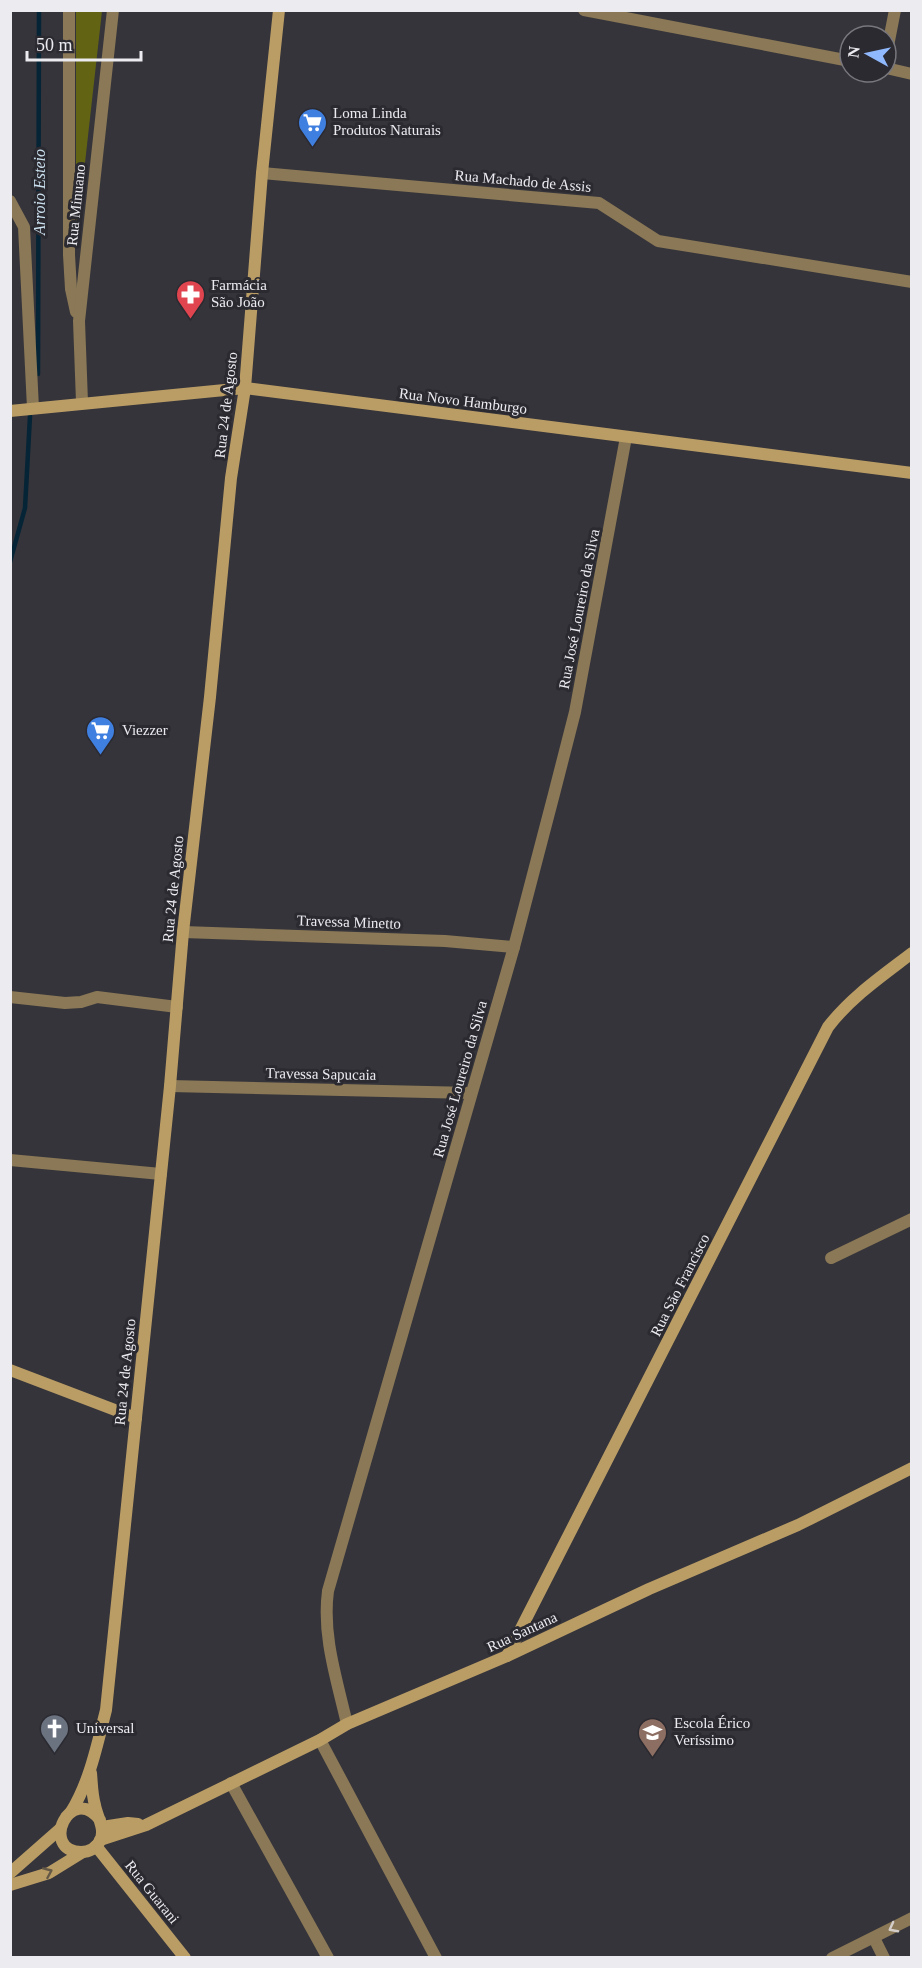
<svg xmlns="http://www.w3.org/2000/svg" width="922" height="1968" font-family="Georgia,serif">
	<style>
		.green { fill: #626414 }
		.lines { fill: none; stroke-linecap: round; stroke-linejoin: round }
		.stream { stroke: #052435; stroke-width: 4.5 }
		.street { stroke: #8a7856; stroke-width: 12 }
		.secondary { stroke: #ba9d65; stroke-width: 12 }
		.oneway { stroke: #645846 }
		.oneway2 { stroke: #d4ceca }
		.labels { text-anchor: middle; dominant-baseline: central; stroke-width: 6; stroke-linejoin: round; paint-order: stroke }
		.poi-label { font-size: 15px; fill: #ecebf0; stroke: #2b2a31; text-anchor: start }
		.street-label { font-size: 15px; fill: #ecebf0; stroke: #2b2a31 }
		.water-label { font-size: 16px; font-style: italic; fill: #cbe0ee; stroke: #2b2a31 }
	</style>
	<rect width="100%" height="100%" fill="#35343b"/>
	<path class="green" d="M 76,11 L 102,11 L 76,243 Z"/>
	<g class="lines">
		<g class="stream">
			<path d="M 38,374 L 39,10"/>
			<path d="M 10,562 L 25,508 L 30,416"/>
		</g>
		<g class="street">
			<path d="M 69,10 L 69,255 L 71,289 L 76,312"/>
			<path d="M 584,10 L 850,61"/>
			<path d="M 886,56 L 895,10"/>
			<path d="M 886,68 L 912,74"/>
			<path d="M 262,173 L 599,203 L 658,241 L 912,282"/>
			<path d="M 10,201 L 24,227 L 33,408"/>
			<path d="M 82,402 L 79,321 L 113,10"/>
			<path d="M 183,932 L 445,941 L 514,947"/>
			<path d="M 10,997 L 65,1003 L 81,1002 L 97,997 L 177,1007"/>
			<path d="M 170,1086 L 471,1093"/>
			<path d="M 10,1160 L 161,1174"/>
			<path d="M 831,1258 L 912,1219"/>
			<path d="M 347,1724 C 337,1680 322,1636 328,1591 L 514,947 L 554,794 L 575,712 L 626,437"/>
			<path d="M 320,1740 L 436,1958"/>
			<path d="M 231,1783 L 328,1958"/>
			<path d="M 874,1938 L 884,1958"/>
			<path d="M 832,1958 L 912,1918"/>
		</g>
		<g class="secondary">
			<path d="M 10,411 L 245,388 L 912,473"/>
			<path d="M 10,1370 L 136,1418"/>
			<path d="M 507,1656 L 828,1027 C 851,997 882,976 912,953"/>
			<path d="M 91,1773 C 92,1784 92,1795 95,1805 C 97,1817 106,1829 100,1841 C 96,1848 89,1852 81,1852 C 39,1851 70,1782 100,1820"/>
			<path d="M 71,1812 C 90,1781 97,1745 106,1710 L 170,1086 L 183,932 L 210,697 L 231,478 L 245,388 L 262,173 L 279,10"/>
			<path d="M 102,1827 L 128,1823 L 138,1824"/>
			<path d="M 100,1840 L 146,1825 L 320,1740 L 347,1724 L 507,1656 L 649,1589 L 798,1525 L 912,1468"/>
			<path d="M 96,1846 L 185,1958"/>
			<path d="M 10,1873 L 60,1829"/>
			<path d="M 10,1885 L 49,1873 L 83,1852"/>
		</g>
	</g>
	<defs><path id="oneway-chevron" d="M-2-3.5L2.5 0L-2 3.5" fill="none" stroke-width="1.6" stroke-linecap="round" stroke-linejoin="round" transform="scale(1.5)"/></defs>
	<use class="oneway" href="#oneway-chevron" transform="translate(48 1872) rotate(-24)"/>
	<use class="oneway2" href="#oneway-chevron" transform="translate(893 1928) rotate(152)"/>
	<defs>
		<symbol id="supermarket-pin" viewBox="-11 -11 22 30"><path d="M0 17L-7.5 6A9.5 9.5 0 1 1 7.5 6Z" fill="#3f7fe0" stroke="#2b2a31"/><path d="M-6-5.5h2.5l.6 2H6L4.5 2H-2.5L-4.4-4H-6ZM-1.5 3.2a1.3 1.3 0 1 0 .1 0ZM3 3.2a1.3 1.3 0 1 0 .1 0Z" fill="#fff"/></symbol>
		<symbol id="pharmacy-pin" viewBox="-11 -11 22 30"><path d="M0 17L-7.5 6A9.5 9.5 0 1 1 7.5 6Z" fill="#e0444e" stroke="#2b2a31"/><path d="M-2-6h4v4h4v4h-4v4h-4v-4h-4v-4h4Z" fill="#fff"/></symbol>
		<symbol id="church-pin" viewBox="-11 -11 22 30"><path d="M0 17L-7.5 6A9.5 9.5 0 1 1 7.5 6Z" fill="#6b7280" stroke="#2b2a31"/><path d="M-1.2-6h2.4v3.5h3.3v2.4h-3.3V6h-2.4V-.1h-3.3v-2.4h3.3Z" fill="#fff"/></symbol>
		<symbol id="school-pin" viewBox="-11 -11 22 30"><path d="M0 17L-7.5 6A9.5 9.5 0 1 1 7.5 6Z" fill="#8d6e63" stroke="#2b2a31"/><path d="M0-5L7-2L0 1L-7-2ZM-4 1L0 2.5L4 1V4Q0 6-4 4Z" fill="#fff"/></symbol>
	</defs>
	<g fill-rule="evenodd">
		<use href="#supermarket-pin" x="296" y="106" width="33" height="45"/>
		<use href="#pharmacy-pin" x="174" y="278" width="33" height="45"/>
		<use href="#supermarket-pin" x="84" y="714" width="33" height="45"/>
		<use href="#church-pin" x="38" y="1712" width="33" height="45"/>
		<use href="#school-pin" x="636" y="1716" width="33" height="45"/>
	</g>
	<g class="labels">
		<g class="poi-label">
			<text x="333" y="113">Loma Linda<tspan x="333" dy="17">Produtos Naturais</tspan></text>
			<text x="211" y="285">Farmácia<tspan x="211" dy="17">São João</tspan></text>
			<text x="122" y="730">Viezzer</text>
			<text x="674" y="1723">Escola Érico<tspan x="674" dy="17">Veríssimo</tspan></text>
			<text x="76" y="1728">Universal</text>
		</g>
		<g class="street-label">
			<text transform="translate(523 181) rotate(5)">Rua Machado de Assis</text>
			<text transform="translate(76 205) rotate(-84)">Rua Minuano</text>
			<text transform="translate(463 401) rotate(7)">Rua Novo Hamburgo</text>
			<text transform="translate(226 405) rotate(-83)">Rua 24 de Agosto</text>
			<text transform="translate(579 609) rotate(-79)">Rua José Loureiro da Silva</text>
			<text transform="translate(173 889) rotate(-84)">Rua 24 de Agosto</text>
			<text transform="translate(349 922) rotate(2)">Travessa Minetto</text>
			<text transform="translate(321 1074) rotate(1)">Travessa Sapucaia</text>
			<text transform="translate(460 1079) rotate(-74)">Rua José Loureiro da Silva</text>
			<text transform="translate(680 1285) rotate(-63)">Rua São Francisco</text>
			<text transform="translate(125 1372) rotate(-84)">Rua 24 de Agosto</text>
			<text transform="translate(522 1632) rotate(-25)">Rua Santana</text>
			<text transform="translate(152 1892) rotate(51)">Rua Guarani</text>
		</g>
		<g class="water-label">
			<text transform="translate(39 192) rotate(-90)">Arroio Esteio</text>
		</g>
	</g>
	<rect width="922" height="1968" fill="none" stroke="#ecebf0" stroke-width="24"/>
	<g transform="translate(868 54) rotate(278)"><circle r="28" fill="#2b2a31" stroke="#78777d" stroke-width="1.5"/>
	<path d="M0-4.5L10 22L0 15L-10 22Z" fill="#90b8fd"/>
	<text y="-9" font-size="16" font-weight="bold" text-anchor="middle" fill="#ecebf0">N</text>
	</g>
	<path d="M27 51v9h114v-9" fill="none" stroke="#ecebf0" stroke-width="3"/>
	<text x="36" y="51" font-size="18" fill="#ecebf0" stroke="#2b2a31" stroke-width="4.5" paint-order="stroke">50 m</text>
</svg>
